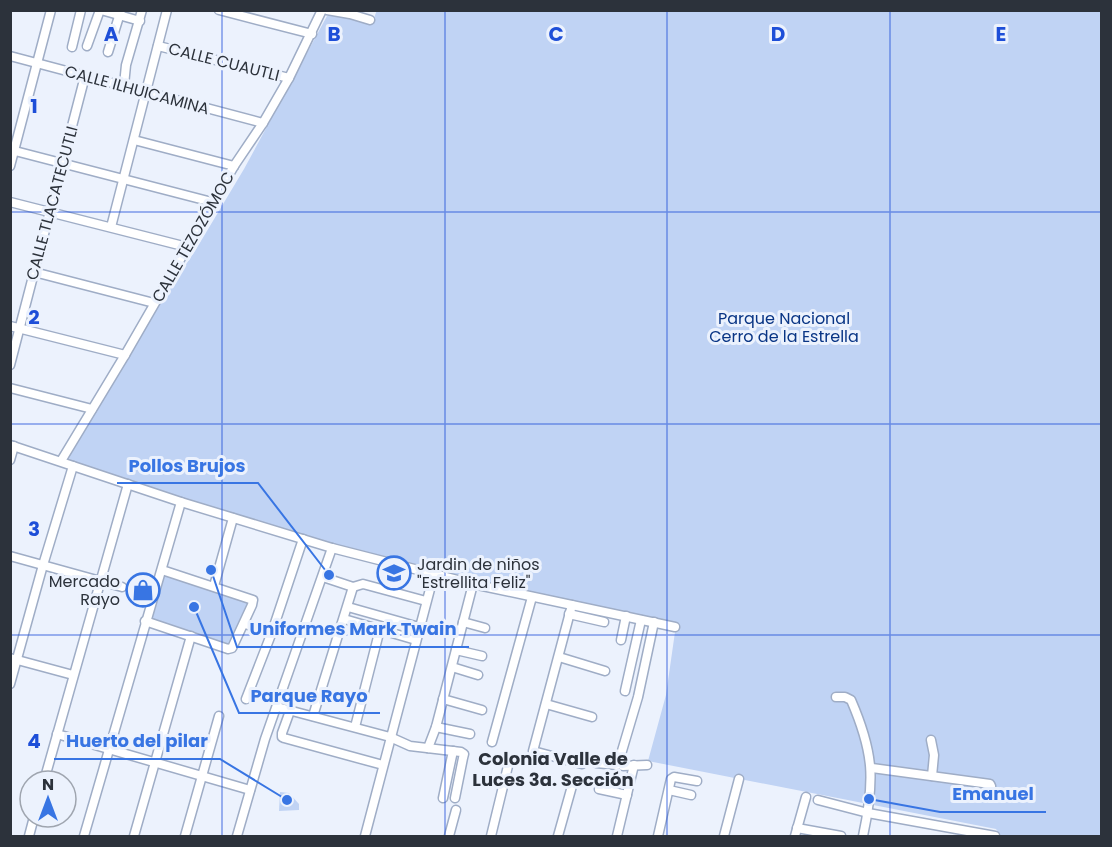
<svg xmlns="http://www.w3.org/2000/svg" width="1112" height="847" font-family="Poppins,sans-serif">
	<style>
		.green { fill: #c0d3f4 }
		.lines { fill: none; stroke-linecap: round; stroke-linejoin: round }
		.minor-casing { stroke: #9fadc6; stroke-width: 11 }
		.minor { stroke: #fff; stroke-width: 8 }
		.grid { fill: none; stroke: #1d4ed8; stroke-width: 1.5; stroke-opacity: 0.55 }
		.labels { text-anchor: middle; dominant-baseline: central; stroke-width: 6; stroke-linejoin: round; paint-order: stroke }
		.street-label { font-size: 16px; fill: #2c323b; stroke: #ecf2fd }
		.park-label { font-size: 16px; fill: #093585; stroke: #ecf2fd }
		.poi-label { font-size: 16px; fill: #2c323b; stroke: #ecf2fd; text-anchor: start }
		.neighbourhood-label { font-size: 18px; font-weight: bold; fill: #2c323b; stroke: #ecf2fd }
		.grid-label { font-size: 20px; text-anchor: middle; font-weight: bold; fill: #1d4ed8; stroke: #ecf2fd; stroke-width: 6; stroke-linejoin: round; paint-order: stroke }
		.leader { fill: none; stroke: #3875e3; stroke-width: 2 }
		.callout-dot { fill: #3875e3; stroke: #ecf2fd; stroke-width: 2 }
		.callout-label { font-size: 18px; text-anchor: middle; font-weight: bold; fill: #3875e3; stroke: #ecf2fd; stroke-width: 6; stroke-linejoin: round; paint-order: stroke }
	</style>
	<rect width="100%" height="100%" fill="#ecf2fd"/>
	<g class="green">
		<path d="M 377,10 L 1101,11 L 1101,836 L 1001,836 L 996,829 L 648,761 L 666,695 L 676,625 L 434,572 L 332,547 L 63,461 L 125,355 L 195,251 L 244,169 L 327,16 L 338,14 L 372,23 Z"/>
		<path d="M 163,573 L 251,601 L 231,647 L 148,620 Z"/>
		<path d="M 280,792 L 289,793 L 299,804 L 299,810 L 279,811 Z"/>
	</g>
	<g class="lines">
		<defs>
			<g id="minor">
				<path d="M 101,10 L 140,21"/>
				<path d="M 219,10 L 312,34"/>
				<path d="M 327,10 L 350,14 L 370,20"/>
				<path d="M 87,46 L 100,10"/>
				<path d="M 158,46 L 289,78"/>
				<path d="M 72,47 L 81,10"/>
				<path d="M 108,52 L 121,10"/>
				<path d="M 10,56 L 263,123"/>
				<path d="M 124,85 L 126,65 L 142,10"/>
				<path d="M 134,140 L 234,166"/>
				<path d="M 15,151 L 212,202"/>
				<path d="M 10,166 L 51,10"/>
				<path d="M 10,202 L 187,247"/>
				<path d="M 111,227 L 167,10"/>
				<path d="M 34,272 L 154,303"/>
				<path d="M 10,326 L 125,355"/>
				<path d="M 10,365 L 85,76"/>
				<path d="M 10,388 L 92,409"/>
				<path d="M 10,445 L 181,502 L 332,548 L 473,584 L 675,627"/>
				<path d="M 10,460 L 14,446"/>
				<path d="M 61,461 L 125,355 L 234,166 L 263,123 L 289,78 L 322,10"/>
				<path d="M 10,556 L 122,587"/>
				<path d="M 323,577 L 353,587 L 363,584 L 426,601"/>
				<path d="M 214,586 L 233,518"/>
				<path d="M 572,605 L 533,751 L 582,764"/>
				<path d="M 348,607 L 419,627"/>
				<path d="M 569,614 L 604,622"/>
				<path d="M 344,619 L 416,640"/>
				<path d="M 145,621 L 228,649 L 232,648 L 252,605 L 253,600 L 162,570"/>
				<path d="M 463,622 L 485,628"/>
				<path d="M 245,624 L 272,632"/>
				<path d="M 621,640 L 626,616"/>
				<path d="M 456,650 L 482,656"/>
				<path d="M 559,657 L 605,671"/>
				<path d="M 10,658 L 73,675"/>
				<path d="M 452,667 L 478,675"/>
				<path d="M 10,684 L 43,565 L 73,466"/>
				<path d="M 625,691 L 641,620"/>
				<path d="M 836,697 L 845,697 L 851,700 C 874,753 875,780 863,836"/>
				<path d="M 246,699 L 272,632 L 303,539"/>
				<path d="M 443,699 L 482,710"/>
				<path d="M 546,704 L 592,717"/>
				<path d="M 277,707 L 390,737 L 410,746 L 461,752 L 464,754 L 463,758 L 455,798"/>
				<path d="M 290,711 L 282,733 L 282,737 L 284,738 L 383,765"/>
				<path d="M 313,716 L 353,587"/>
				<path d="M 355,727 L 380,629"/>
				<path d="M 436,727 L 470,734"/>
				<path d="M 57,734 L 250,790"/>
				<path d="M 931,740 L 934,755 L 932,776"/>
				<path d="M 492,742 L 532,597"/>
				<path d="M 428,748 L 436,727 L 473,584"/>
				<path d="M 596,763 L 617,765 L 619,761 L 638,697 L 654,622"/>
				<path d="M 623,766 L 647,765"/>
				<path d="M 872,768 L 990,784 L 991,786"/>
				<path d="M 44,781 L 128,484"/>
				<path d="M 599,789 L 627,795"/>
				<path d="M 669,790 L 691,795"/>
				<path d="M 443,798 L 453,751"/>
				<path d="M 818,800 L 868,813 L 995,836"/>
				<path d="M 797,828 L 841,836"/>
				<path d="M 29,836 L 34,817"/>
				<path d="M 84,836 L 181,502"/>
				<path d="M 134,836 L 191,636"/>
				<path d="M 185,836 L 219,716"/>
				<path d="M 237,836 L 265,739 L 332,548"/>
				<path d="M 365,836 L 434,574"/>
				<path d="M 449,836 L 456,810"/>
				<path d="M 491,836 L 508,766"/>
				<path d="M 558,836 L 572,786"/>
				<path d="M 617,836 L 634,765"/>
				<path d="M 658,836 L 671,779 L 674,777 L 697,781"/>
				<path d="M 724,836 L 739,779"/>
				<path d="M 795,836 L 806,797"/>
			</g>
		</defs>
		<use href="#minor" class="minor-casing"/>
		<use href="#minor" class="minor"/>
	</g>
	<path class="grid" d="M 222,10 L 222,836M 445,10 L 445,836M 667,10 L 667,836M 890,10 L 890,836M 10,212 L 1102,212M 10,424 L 1102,424M 10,635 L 1102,635"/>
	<defs>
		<symbol id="school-ring" viewBox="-11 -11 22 22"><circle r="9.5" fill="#ecf2fd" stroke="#3875e3" stroke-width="1.5"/><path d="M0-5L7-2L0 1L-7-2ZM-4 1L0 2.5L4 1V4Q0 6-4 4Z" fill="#3875e3"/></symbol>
		<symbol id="shop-ring" viewBox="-11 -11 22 22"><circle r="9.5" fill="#ecf2fd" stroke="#3875e3" stroke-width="1.5"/><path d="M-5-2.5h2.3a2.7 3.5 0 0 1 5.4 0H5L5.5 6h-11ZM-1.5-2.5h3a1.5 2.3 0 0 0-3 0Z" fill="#3875e3"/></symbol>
	</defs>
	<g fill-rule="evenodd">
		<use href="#school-ring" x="375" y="554" width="38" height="38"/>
		<use href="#shop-ring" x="124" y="571" width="38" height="38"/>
	</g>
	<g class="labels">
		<g class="street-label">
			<text transform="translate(224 62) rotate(14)">CALLE CUAUTLI</text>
			<text transform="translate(137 90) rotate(15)">CALLE ILHUICAMINA</text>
			<text transform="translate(52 203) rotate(-75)">CALLE TLACATECUTLI</text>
			<text transform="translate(193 237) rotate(-60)">CALLE TEZOZÓMOC</text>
		</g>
		<g class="park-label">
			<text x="784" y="318">Parque Nacional<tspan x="784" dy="18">Cerro de la Estrella</tspan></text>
		</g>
		<g class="poi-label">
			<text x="417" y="564">Jardin de niños<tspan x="417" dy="18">"Estrellita Feliz"</tspan></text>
			<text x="120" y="581" text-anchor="end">Mercado<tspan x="120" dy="18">Rayo</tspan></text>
		</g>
		<g class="neighbourhood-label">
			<text x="553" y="758">Colonia Valle de<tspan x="553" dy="21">Luces 3a. Sección</tspan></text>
		</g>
	</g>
	<g class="grid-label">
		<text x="111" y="41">A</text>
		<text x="334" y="41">B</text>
		<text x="556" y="41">C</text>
		<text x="778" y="41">D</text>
		<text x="1001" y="41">E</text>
		<text x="34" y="113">1</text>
		<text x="34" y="324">2</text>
		<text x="34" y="536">3</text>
		<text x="34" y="748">4</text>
	</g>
	<path class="leader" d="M329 575L258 483H117M211 570L237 647H469M194 607L239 713H380M287 800L220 759H54M869 799L940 812H1046"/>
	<g class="callout-dot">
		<circle cx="329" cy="575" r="6"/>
		<circle cx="211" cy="570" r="6"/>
		<circle cx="194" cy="607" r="6"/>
		<circle cx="287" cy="800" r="6"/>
		<circle cx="869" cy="799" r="6"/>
	</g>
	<g class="callout-label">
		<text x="187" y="472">Pollos Brujos</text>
		<text x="353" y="635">Uniformes Mark Twain</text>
		<text x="309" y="702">Parque Rayo</text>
		<text x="137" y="747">Huerto del pilar</text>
		<text x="993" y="800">Emanuel</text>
	</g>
	<rect width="1112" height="847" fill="none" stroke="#2c323b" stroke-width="24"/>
	<g transform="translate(48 799)"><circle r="28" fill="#ecf2fd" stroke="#9fa5af" stroke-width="1.5"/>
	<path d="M0-4.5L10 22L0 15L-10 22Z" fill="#3875e3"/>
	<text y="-9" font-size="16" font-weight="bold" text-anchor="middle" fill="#2c323b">N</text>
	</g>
</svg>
